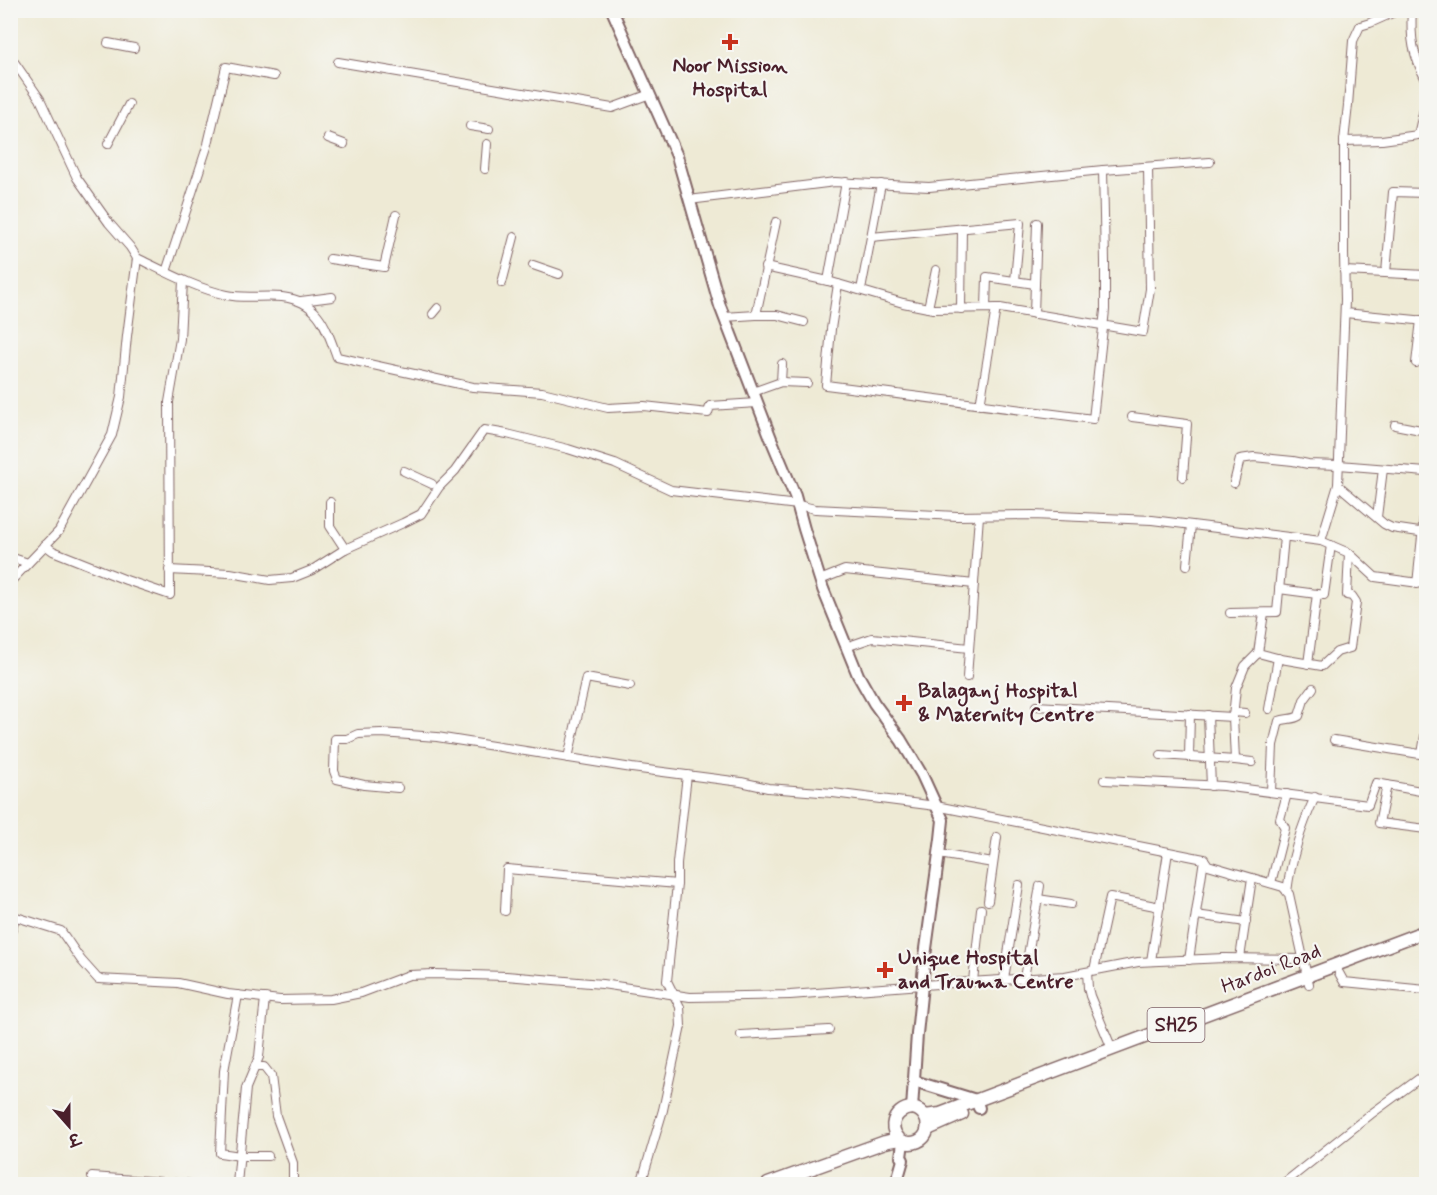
<svg xmlns="http://www.w3.org/2000/svg" width="1437" height="1195" font-family="Mynerve,'Playpen Sans Deva',sans-serif">
	<style>
		.lines { fill: none; stroke-linecap: round; stroke-linejoin: round }
		.street-casing { stroke: #836666; stroke-width: 10 }
		.secondary-casing { stroke: #836666; stroke-width: 14 }
		.primary-casing { stroke: #836666; stroke-width: 15 }
		.street { stroke: #fff; stroke-width: 8 }
		.secondary { stroke: #fff; stroke-width: 10 }
		.primary { stroke: #fff; stroke-width: 12 }
		.poi-dot { fill: #c8321e; stroke: #f6f6f2; stroke-width: 2 }
		.labels { text-anchor: middle; dominant-baseline: central; stroke-width: 4.5; stroke-linejoin: round; paint-order: stroke }
		.shield { fill: #f6f6f2; stroke: #7e6067; stroke-width: 1.5 }
		.shield-label { font-size: 20px; font-weight: bold; fill: #4a1f2b }
		.poi-label { font-size: 21px; font-weight: bold; fill: #4a1f2b; stroke: #f6f6f2; text-anchor: start }
		.street-label { font-size: 21px; fill: #4a1f2b; stroke: #f6f6f2 }
	</style>
	<rect width="100%" height="100%" fill="#f6f6f2"/>
	<filter id="ink" filterUnits="userSpaceOnUse"><feTurbulence type="fractalNoise" baseFrequency=".0167" numOctaves="2"/><feDisplacementMap in="SourceGraphic" scale="12" xChannelSelector="R" yChannelSelector="G"/><feConvolveMatrix kernelMatrix="1 2 1 2 8 2 1 2 1" color-interpolation-filters="sRGB"/></filter>
	<filter id="wash" filterUnits="userSpaceOnUse"><feTurbulence type="fractalNoise" baseFrequency=".008" numOctaves="4" result="noise"/><feDisplacementMap in="SourceGraphic" scale="24" xChannelSelector="R" yChannelSelector="G"/><feGaussianBlur stdDeviation="1.35" result="paint"/><feColorMatrix in="noise" values="0 0 0 0 0 0 0 0 0 0 0 0 0 0 0 0 0 1.4 0 .05"/><feComposite in="paint" operator="in"/></filter>
	<g filter="url(#wash)">
		<rect width="100%" height="100%" fill="#eeead5"/>
	</g>
	<g filter="url(#ink)">
		<g class="lines">
			<defs>
				<g id="street">
					<path d="M 1412,10 C 1410,39 1413,55 1426,80"/>
					<path d="M 108,43 L 134,48"/>
					<path d="M 10,56 L 40,99 L 77,178 L 109,223 L 130,247 L 137,258 L 127,336 L 121,397 L 112,435 L 59,531 L 10,582"/>
					<path d="M 338,62 L 612,108 L 650,94"/>
					<path d="M 470,126 L 489,129"/>
					<path d="M 328,138 L 344,144"/>
					<path d="M 1344,141 L 1382,140 L 1418,135 L 1426,101"/>
					<path d="M 108,144 L 129,104"/>
					<path d="M 485,169 L 487,144"/>
					<path d="M 689,200 L 835,182 L 929,187 L 1103,170 L 1210,162"/>
					<path d="M 871,237 L 1020,223 L 1015,281"/>
					<path d="M 137,258 C 166,272 195,288 227,295 C 245,299 263,295 282,297 C 319,301 326,327 337,357 L 473,387 L 542,392 L 608,408 L 644,406 L 708,413 L 710,406 L 757,403"/>
					<path d="M 330,259 L 384,267 L 396,215"/>
					<path d="M 533,265 L 559,274"/>
					<path d="M 765,267 L 828,281 L 903,303 L 933,309 L 1000,308 L 1143,332 L 1150,289 L 1148,167"/>
					<path d="M 1344,271 L 1426,275"/>
					<path d="M 166,272 L 208,144 L 226,67 L 274,76"/>
					<path d="M 1386,273 L 1393,192 L 1426,193"/>
					<path d="M 828,281 L 846,182"/>
					<path d="M 502,283 L 514,237"/>
					<path d="M 838,284 L 831,329 L 826,385 L 1093,419 L 1105,310 L 1105,261 L 1103,170"/>
					<path d="M 861,290 L 881,184"/>
					<path d="M 301,301 L 332,297"/>
					<path d="M 928,308 L 936,270"/>
					<path d="M 986,308 L 987,277 L 1035,284"/>
					<path d="M 961,309 L 962,228"/>
					<path d="M 1345,313 L 1426,321"/>
					<path d="M 433,314 L 438,308"/>
					<path d="M 1034,314 L 1037,223"/>
					<path d="M 756,315 L 777,315 L 804,322"/>
					<path d="M 724,317 L 756,315 L 776,222"/>
					<path d="M 1416,363 L 1421,320"/>
					<path d="M 781,382 L 782,364"/>
					<path d="M 753,392 L 781,382 L 807,383"/>
					<path d="M 980,405 L 996,308"/>
					<path d="M 1132,417 L 1187,424 L 1183,477"/>
					<path d="M 1395,425 L 1426,431"/>
					<path d="M 404,471 L 432,484"/>
					<path d="M 1234,483 L 1240,459 L 1254,457 L 1293,461 L 1308,464 L 1339,465 L 1426,472"/>
					<path d="M 1338,485 L 1384,524 L 1392,528 L 1426,533"/>
					<path d="M 330,502 L 330,526 L 345,549"/>
					<path d="M 1377,517 L 1383,469"/>
					<path d="M 1321,541 L 1338,485 L 1345,300 L 1344,254 L 1344,141 L 1348,105 L 1353,41 L 1360,26 L 1370,23 L 1399,10"/>
					<path d="M 45,545 L 53,551 L 126,580 L 170,595 L 169,402 L 180,339 L 183,281"/>
					<path d="M 10,557 L 28,563"/>
					<path d="M 1187,565 L 1191,525"/>
					<path d="M 169,570 L 230,573 L 270,580 L 292,578 L 312,570 L 345,549 L 403,523 L 421,514 L 439,487 L 455,471 L 484,430 L 507,434 L 568,449 L 615,464 L 671,490 L 798,505 L 815,509 L 957,516 L 1033,515 L 1152,520 L 1321,541 L 1349,553 L 1375,577 L 1426,584"/>
					<path d="M 820,580 L 845,570 L 974,584"/>
					<path d="M 1417,584 L 1426,499"/>
					<path d="M 1279,589 L 1317,594"/>
					<path d="M 1230,613 L 1277,612 L 1284,537"/>
					<path d="M 846,647 L 872,638 L 969,648"/>
					<path d="M 1258,653 L 1281,659 L 1322,666 L 1337,652 L 1350,648 L 1356,602 L 1352,596 L 1347,595 L 1349,553"/>
					<path d="M 1308,664 L 1317,594 L 1324,595 L 1331,545"/>
					<path d="M 967,677 L 979,516"/>
					<path d="M 1036,706 L 1233,717"/>
					<path d="M 1269,709 L 1278,658"/>
					<path d="M 1234,712 L 1245,713"/>
					<path d="M 1208,715 L 1211,786"/>
					<path d="M 1334,740 L 1426,755"/>
					<path d="M 1422,754 L 1426,730"/>
					<path d="M 1161,755 L 1235,760 L 1252,762"/>
					<path d="M 1189,757 L 1190,714"/>
					<path d="M 568,758 L 586,678 L 630,686"/>
					<path d="M 1235,760 L 1233,717 L 1236,688 L 1245,666 L 1258,653 L 1264,613"/>
					<path d="M 1104,780 L 1223,786 L 1368,805 L 1376,783 L 1426,792"/>
					<path d="M 1387,785 L 1379,823 L 1426,829"/>
					<path d="M 398,788 L 364,785 L 337,779 L 334,771 L 335,739 L 347,739 L 358,734 L 381,733 L 437,737 L 632,768 L 741,782 L 768,788 L 833,793 L 936,806 L 1204,859 L 1208,865 L 1283,887 L 1289,894 L 1307,976 L 1309,984"/>
					<path d="M 1271,792 L 1273,745 L 1279,721 C 1286,718 1293,720 1299,716 L 1304,700 L 1313,688"/>
					<path d="M 939,854 L 993,863"/>
					<path d="M 1271,883 L 1285,828 L 1280,819 L 1287,794"/>
					<path d="M 1287,892 C 1291,859 1301,827 1315,797"/>
					<path d="M 1038,899 L 1071,904"/>
					<path d="M 988,901 L 997,837"/>
					<path d="M 505,911 L 507,869 L 677,884"/>
					<path d="M 10,915 L 61,931 L 81,960 L 98,979 L 178,983 L 228,994 L 280,1000 L 331,999 L 361,993 L 409,975 L 434,974 L 506,976 L 602,984 L 690,997 L 790,995 L 922,985 L 1065,976 L 1138,962 L 1224,958 L 1303,959"/>
					<path d="M 1196,915 L 1246,922"/>
					<path d="M 10,937 L 15,916"/>
					<path d="M 1240,958 L 1252,878"/>
					<path d="M 1189,960 L 1204,859"/>
					<path d="M 1151,961 L 1168,852"/>
					<path d="M 1094,970 L 1110,897 L 1160,907"/>
					<path d="M 1087,972 L 1088,988 L 1090,996 L 1112,1049"/>
					<path d="M 1339,973 L 1344,982 L 1426,990"/>
					<path d="M 1024,978 L 1040,886"/>
					<path d="M 1004,979 L 1019,885"/>
					<path d="M 973,981 L 981,909"/>
					<path d="M 238,995 L 224,1071 L 220,1153 L 240,1156 L 268,1156"/>
					<path d="M 741,1035 L 829,1030"/>
					<path d="M 255,1067 L 264,1067 L 271,1076 L 276,1116 L 293,1163 L 293,1184"/>
					<path d="M 92,1177 L 191,1184"/>
					<path d="M 237,1184 L 246,1088 L 259,1057 L 265,998"/>
					<path d="M 641,1184 L 663,1110 L 681,1026 L 680,1007 L 667,981 L 677,884 L 677,863 L 687,775"/>
					<path d="M 1283,1184 L 1371,1114 L 1420,1078 L 1426,1074"/>
				</g>
				<g id="secondary">
					<path d="M 612,10 L 677,156 L 720,306 L 772,441 L 795,496 L 804,529 L 823,589 L 858,675 L 874,703 L 901,740 L 922,775 L 933,799 L 943,820 L 941,839 L 925,956 L 917,1034 L 912,1109"/>
					<path d="M 914,1081 L 976,1100 L 979,1108"/>
					<path d="M 896,1184 L 903,1160 L 901,1157 L 903,1142"/>
				</g>
				<g id="primary">
					<path d="M 925,1116 L 940,1114 L 1426,931"/>
					<path d="M 928,1129 L 962,1114"/>
					<path d="M 768,1184 L 885,1142 C 889,1141 896,1139 900,1140 C 901,1140 902,1141 904,1142 C 913,1145 924,1141 927,1131 C 928,1126 928,1121 925,1117 C 913,1095 879,1119 900,1140"/>
				</g>
			</defs>
			<use href="#street" class="street-casing"/>
			<use href="#secondary" class="secondary-casing"/>
			<use href="#primary" class="primary-casing"/>
			<use href="#street" class="street"/>
			<use href="#secondary" class="secondary"/>
			<use href="#primary" class="primary"/>
		</g>
	</g>
	<g class="poi-dot">
		<path d="M727 33h6v6h6v6h-6v6h-6v-6h-6v-6h6z"/>
		<path d="M901 694h6v6h6v6h-6v6h-6v-6h-6v-6h6z"/>
		<path d="M882 961h6v6h6v6h-6v6h-6v-6h-6v-6h6z"/>
	</g>
	<g class="labels">
		<rect class="shield" x="1147.5" y="1008" width="57" height="34" rx="4.5"/>
		<g class="shield-label">
			<text x="1176" y="1025">SH25</text>
		</g>
		<g class="poi-label">
			<text x="730" y="66" text-anchor="middle">Noor Mission<tspan x="730" dy="24">Hospital</tspan></text>
			<text x="918" y="691">Balaganj Hospital<tspan x="918" dy="24">&amp; Maternity Centre</tspan></text>
			<text x="898" y="958">Unique Hospital<tspan x="898" dy="24">and Trauma Centre</tspan></text>
		</g>
		<g class="street-label">
			<text transform="translate(1271 969) rotate(-21)">Hardoi Road</text>
		</g>
	</g>
	<rect width="1437" height="1195" fill="none" stroke="#f6f6f2" stroke-width="36"/>
	<g transform="translate(69 1126) rotate(159)" stroke="#f6f6f2" stroke-width="4.5" paint-order="stroke">
	<path d="M0-4.5L10 22L0 15L-10 22Z" fill="#4a1f2b"/>
	<text y="-9" font-size="16" font-weight="bold" text-anchor="middle" fill="#4a1f2b">उ</text>
	</g>
</svg>
